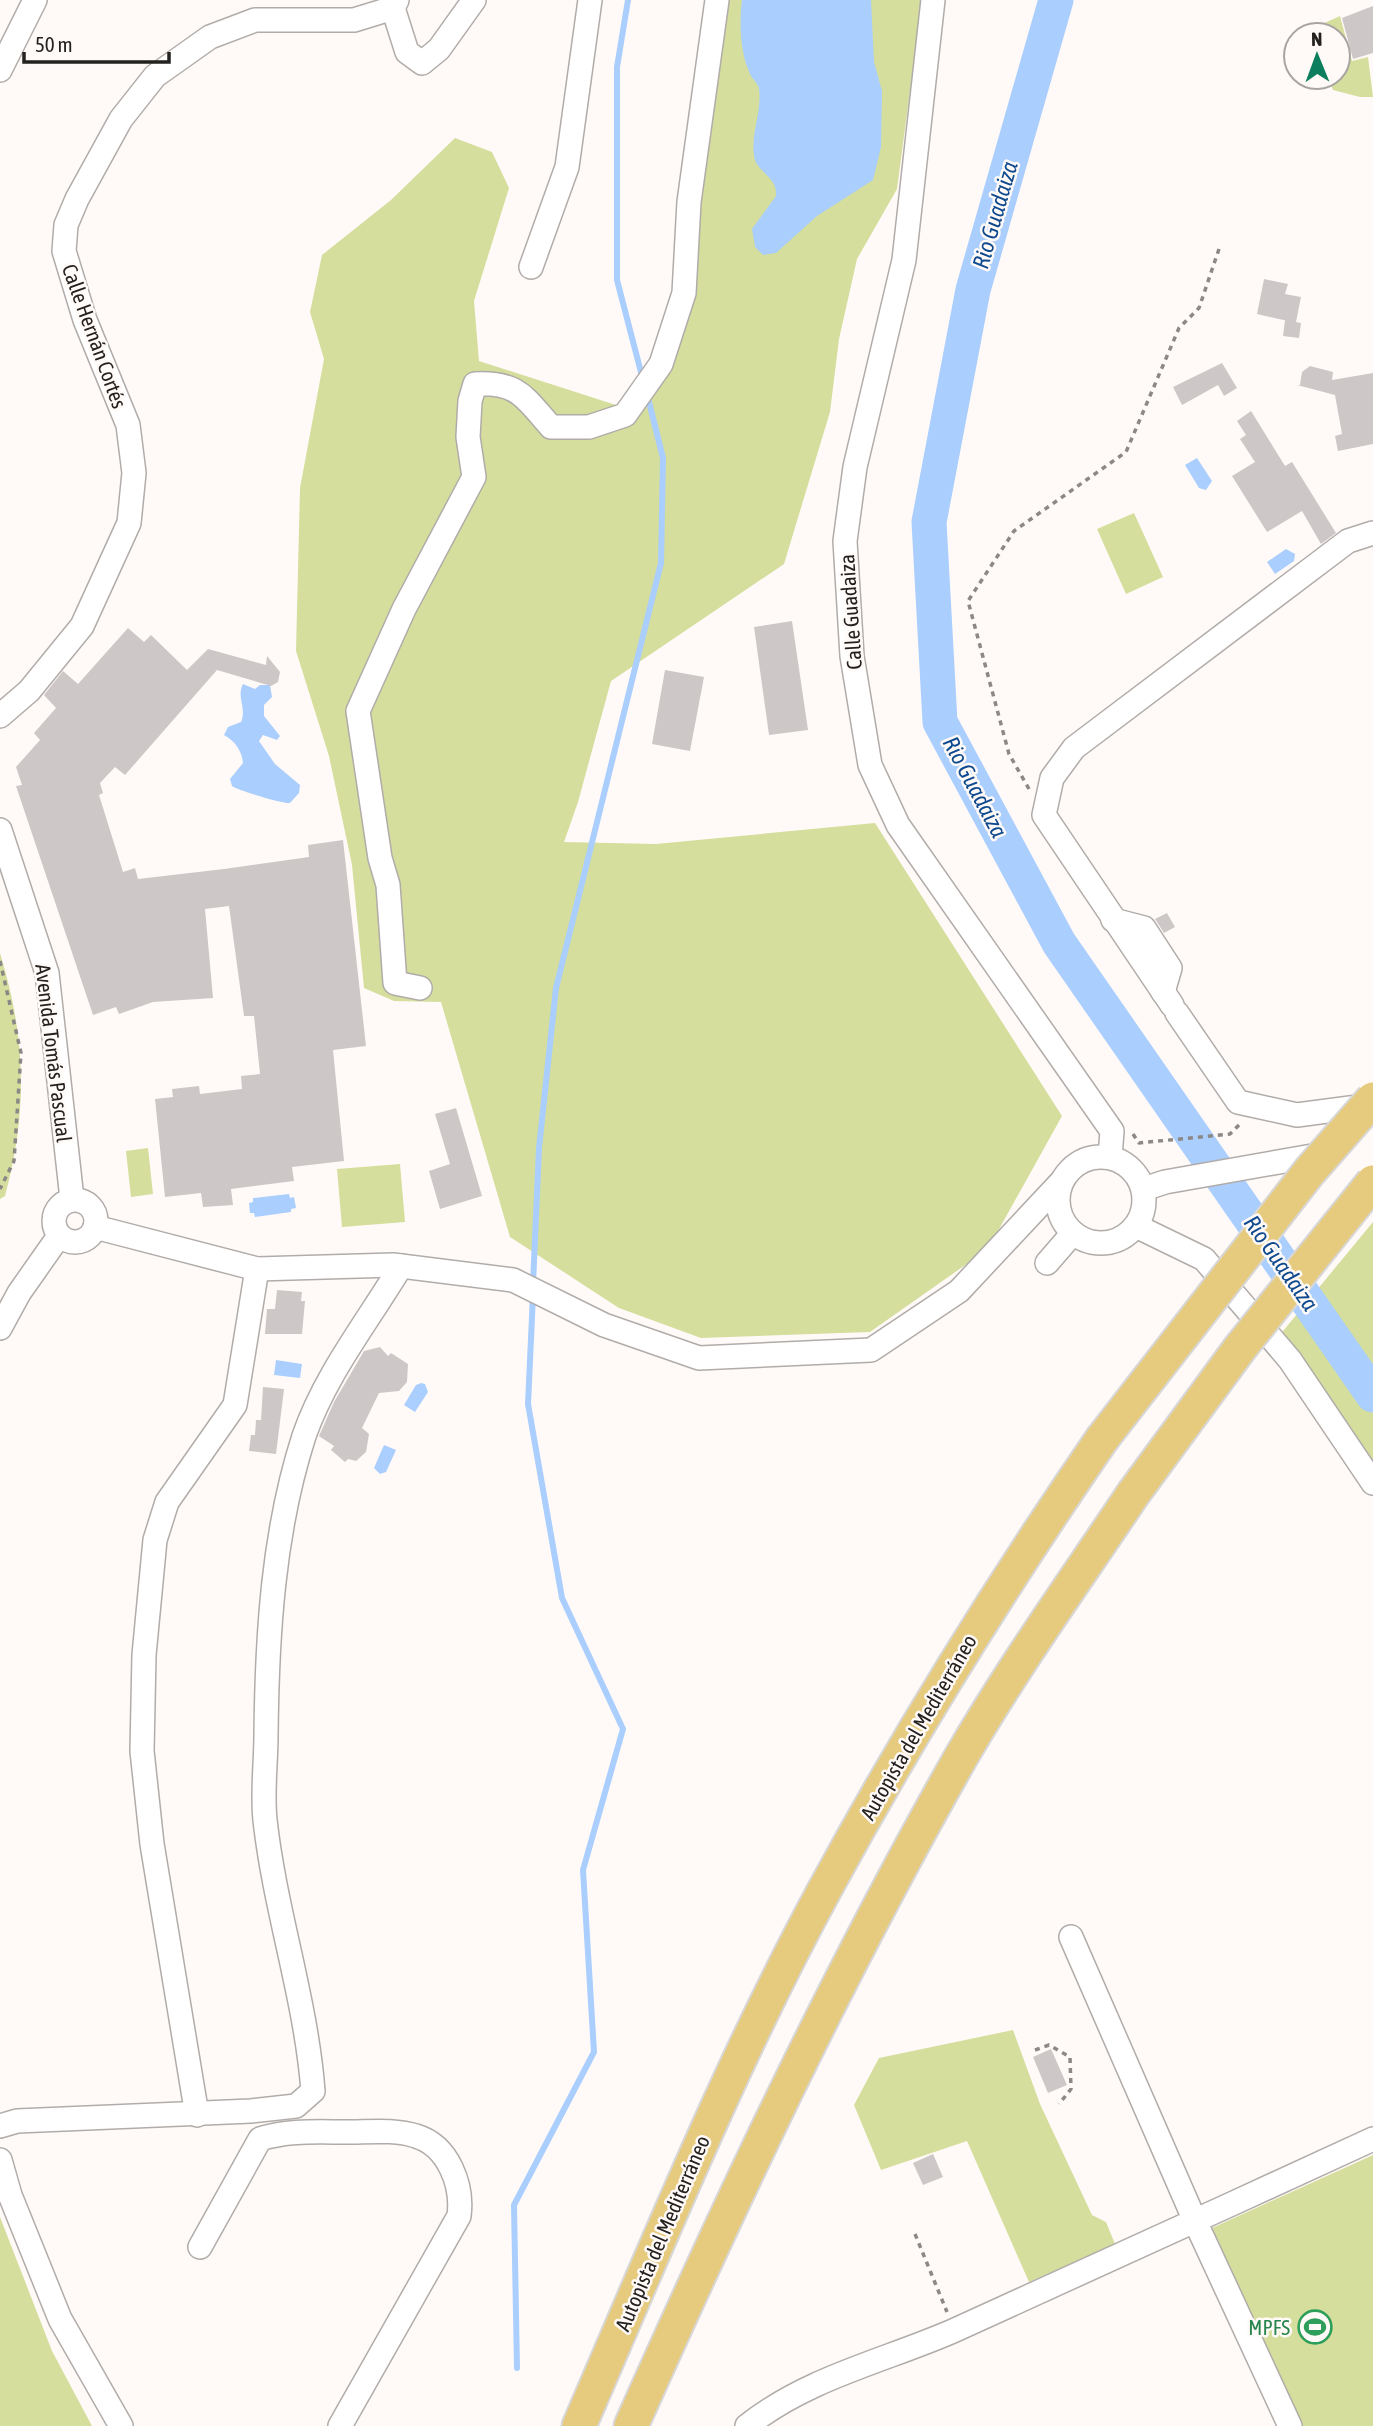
<svg xmlns="http://www.w3.org/2000/svg" width="1373" height="2426" font-family="'Asap Condensed',sans-serif">
	<style>
		.green { fill: #d5de9c }
		.water { fill: #aacefe }
		.lines { fill: none; stroke-linecap: round; stroke-linejoin: round }
		.stream { stroke: #aacefe; stroke-width: 6 }
		.river { stroke: #aacefe; stroke-width: 35 }
		.building { fill: #cdc7c7 }
		.minor-casing { stroke: #b1aca9; stroke-width: 26 }
		.highway-casing { stroke: #d7d7d7; stroke-width: 37 }
		.path { stroke: #8b8886; stroke-width: 3.5; stroke-dasharray: 5 5; stroke-linecap: butt }
		.minor { stroke: #fff; stroke-width: 23 }
		.highway { stroke: #e6cb7f; stroke-width: 33 }
		.highway-bridge-casing { stroke: #d7d7d7; stroke-width: 37; stroke-linecap: butt }
		.highway-bridge { stroke: #e6cb7f; stroke-width: 33 }
		.labels { text-anchor: middle; dominant-baseline: central; stroke-width: 5; stroke-linejoin: round; paint-order: stroke }
		.street-label { font-size: 21px; fill: #232221; stroke: #fffaf7 }
		.leisure-label { font-size: 21px; fill: #27864d; stroke: #fffaf7; text-anchor: end }
		.water-label { font-size: 23px; font-style: italic; fill: #0f4a8f; stroke: #fffaf7 }
	</style>
	<rect width="100%" height="100%" fill="#fffaf7"/>
	<g class="green">
		<path d="M 712,0 L 922,0 L 897,189 L 857,259 L 839,339 L 830,412 L 784,564 L 611,681 L 578,802 L 564,842 L 656,844 L 875,823 L 1062,1116 L 988,1249 L 870,1332 L 701,1338 L 619,1308 L 510,1237 L 441,1002 L 394,1001 L 364,988 L 352,865 L 329,756 L 296,651 L 300,488 L 324,359 L 310,312 L 322,255 L 391,200 L 455,138 L 492,152 L 509,188 L 474,301 L 479,361 L 619,406 L 660,349 L 675,280 Z"/>
		<path d="M 1340,16 L 1352,61 L 1368,57 L 1373,97 L 1360,97 L 1333,90 L 1328,77 L 1338,77 L 1338,35 L 1311,35 L 1309,30 Z"/>
		<path d="M 1134,513 L 1163,577 L 1126,594 L 1097,529 Z"/>
		<path d="M 0,953 C 26,1038 28,1110 5,1196 L 0,1199 Z"/>
		<path d="M 148,1148 L 153,1194 L 131,1197 L 126,1151 Z"/>
		<path d="M 400,1164 L 405,1222 L 342,1227 L 337,1169 Z"/>
		<path d="M 1373,1222 L 1373,1483 L 1274,1342 Z"/>
		<path d="M 1013,2030 L 1040,2104 L 1092,2215 L 1106,2222 L 1115,2244 L 1029,2282 L 967,2141 L 881,2170 L 854,2105 L 879,2058 Z"/>
		<path d="M 1373,2155 L 1373,2426 L 1300,2426 L 1212,2228 Z"/>
		<path d="M 0,2217 L 52,2351 L 92,2426 L 0,2426 Z"/>
	</g>
	<g class="water">
		<path d="M 742,0 L 871,0 L 874,62 L 882,91 L 881,147 L 873,180 L 817,216 L 776,253 L 763,255 L 755,247 L 752,229 L 776,196 C 778,176 755,172 754,155 C 751,132 762,112 759,89 C 758,83 754,81 751,76 C 740,54 739,24 742,0 Z"/>
		<path d="M 1197,458 L 1212,481 L 1206,490 L 1199,488 L 1185,465 Z"/>
		<path d="M 1286,549 L 1295,554 L 1294,561 L 1275,574 L 1267,562 Z"/>
		<path d="M 243,684 L 255,689 L 260,685 L 270,685 L 272,697 L 264,705 L 264,716 L 280,736 L 277,740 L 263,735 L 259,741 L 275,764 L 300,785 L 299,793 L 290,803 C 283,804 237,790 232,786 L 230,779 L 243,763 C 242,751 235,741 224,735 L 228,727 L 241,722 C 247,708 236,697 243,684 Z"/>
		<path d="M 289,1194 L 290,1198 L 294,1197 L 296,1208 L 291,1209 L 291,1212 L 255,1217 L 254,1213 L 250,1213 L 249,1203 L 253,1202 L 253,1198 Z"/>
		<path d="M 276,1360 L 302,1364 L 300,1378 L 274,1375 Z"/>
		<path d="M 421,1383 L 425,1384 L 428,1392 L 415,1412 L 404,1405 L 416,1385 Z"/>
		<path d="M 384,1445 L 396,1450 L 386,1472 L 380,1474 L 374,1468 Z"/>
	</g>
	<g class="lines">
		<g class="stream">
			<path d="M 628,0 L 617,67 L 617,280 L 643,380"/>
			<path d="M 533,1284 L 539,1148 L 556,988 L 661,563 L 663,458 L 647,394"/>
			<path d="M 517,2368 L 514,2205 L 594,2052 L 583,1870 L 623,1729 L 562,1598 L 528,1404 L 533,1295"/>
		</g>
		<path class="river" d="M 1056,0 L 973,290 L 929,522 L 940,722 L 1059,943 L 1373,1395"/>
	</g>
	<g class="building">
		<path d="M 1373,6 L 1373,53 L 1353,59 L 1342,18 Z"/>
		<path d="M 1264,279 L 1288,284 L 1285,294 L 1301,297 L 1296,322 L 1301,323 L 1299,338 L 1283,336 L 1285,320 L 1288,321 L 1257,314 Z"/>
		<path d="M 1222,363 L 1237,388 L 1224,396 L 1218,385 L 1182,405 L 1173,387 Z"/>
		<path d="M 1310,366 L 1333,372 L 1332,380 L 1373,373 L 1373,444 L 1338,451 L 1335,436 L 1342,434 L 1335,395 L 1297,385 L 1300,385 L 1302,372 Z"/>
		<path d="M 1251,411 L 1285,466 L 1292,462 L 1336,533 L 1321,544 L 1302,511 L 1267,532 L 1232,476 L 1255,462 L 1240,439 L 1246,435 L 1237,421 Z"/>
		<path d="M 792,621 L 808,730 L 769,735 L 754,627 Z"/>
		<path d="M 128,628 L 144,642 L 151,635 L 187,670 L 208,649 L 266,665 L 267,656 L 280,672 L 278,682 L 271,686 L 217,670 L 125,775 L 115,767 L 100,783 L 103,793 L 99,795 L 123,872 L 135,868 L 138,879 L 224,869 L 309,857 L 308,845 L 343,840 L 366,1046 L 333,1050 L 344,1161 L 292,1167 L 294,1181 L 231,1189 L 233,1205 L 203,1207 L 201,1193 L 165,1197 L 155,1099 L 173,1097 L 172,1089 L 199,1086 L 200,1094 L 242,1089 L 241,1076 L 260,1074 L 254,1016 L 244,1016 L 229,906 L 205,909 L 213,998 L 153,1002 L 119,1014 L 116,1007 L 93,1015 L 16,786 L 22,785 L 16,767 L 40,740 L 34,733 L 56,708 L 44,695 L 63,671 L 78,684 Z"/>
		<path d="M 665,670 L 704,677 L 690,751 L 652,744 Z"/>
		<path d="M 1167,913 L 1175,927 L 1164,933 L 1155,919 Z"/>
		<path d="M 456,1108 L 482,1196 L 440,1209 L 429,1171 L 450,1164 L 435,1114 Z"/>
		<path d="M 277,1290 L 302,1292 L 301,1301 L 305,1301 L 302,1334 L 265,1334 L 267,1309 L 275,1309 Z"/>
		<path d="M 380,1347 L 388,1356 L 391,1353 L 408,1364 L 407,1382 L 399,1391 L 379,1393 L 362,1428 L 369,1434 L 366,1452 L 356,1461 L 348,1459 L 345,1462 L 331,1450 L 334,1446 L 319,1436 L 334,1402 L 364,1351 Z"/>
		<path d="M 263,1387 L 284,1389 L 276,1454 L 249,1451 L 251,1435 L 255,1435 L 256,1420 L 261,1420 Z"/>
		<path d="M 1051,2049 L 1067,2085 L 1048,2093 L 1033,2057 Z"/>
		<path d="M 933,2154 L 943,2177 L 923,2185 L 913,2163 Z"/>
	</g>
	<g class="lines">
		<defs>
			<g id="minor">
				<path d="M 933,0 L 904,260 L 855,467 L 845,541 L 852,656 L 870,765 L 898,825 L 1112,1131 L 1110,1157"/>
				<path d="M 393,8 L 407,52 L 422,63 L 439,49 L 474,0"/>
				<path d="M 0,70 L 35,0"/>
				<path d="M 531,267 L 567,167 L 590,0"/>
				<path d="M 0,716 L 29,691 L 82,626 L 129,523 L 134,473 L 128,425 L 85,320 L 64,251 L 66,225 L 77,199 L 121,119 L 155,76 L 210,37 L 255,20 L 354,20 L 393,8 L 397,0"/>
				<path d="M 0,830 L 47,973 L 72,1199"/>
				<path d="M 1113,920 L 1144,928 L 1170,968 L 1163,992"/>
				<path d="M 420,988 L 395,983 L 388,885 L 380,858 L 358,711 L 404,609 L 474,477 L 468,437 L 470,401 L 475,384 C 519,382 524,397 551,427 L 589,427 L 625,415 L 661,364 L 684,293 L 689,202 L 717,0"/>
				<path d="M 1172,1005 L 1044,815 L 1052,778 L 1074,748 L 1348,541 L 1373,533"/>
				<path d="M 1177,1013 L 1238,1102 L 1297,1115 L 1373,1105"/>
				<circle cx="1101" cy="1200" r="43"/>
				<path d="M 1144,1189 L 1165,1182 L 1318,1155 L 1327,1149"/>
				<circle cx="75" cy="1221" r="21"/>
				<path d="M 1136,1226 L 1204,1259 L 1290,1360 L 1373,1483"/>
				<path d="M 95,1227 L 257,1269 L 393,1265 L 513,1280 L 604,1325 L 699,1358 L 871,1350 L 959,1291 L 1062,1181"/>
				<path d="M 1047,1263 L 1073,1233"/>
				<path d="M 0,1328 L 19,1293 L 59,1236"/>
				<path d="M 1071,1937 L 1195,2221 L 1290,2426"/>
				<path d="M 197,2115 L 152,1844 L 142,1751 L 144,1655 L 155,1540 L 167,1502 L 235,1405 L 257,1269"/>
				<path d="M 0,2126 L 17,2121 L 251,2111 L 296,2106 L 313,2091 C 306,1999 275,1911 265,1820 C 262,1792 266,1763 266,1735 C 267,1635 273,1532 304,1436 C 325,1375 368,1321 401,1266"/>
				<path d="M 0,2160 L 10,2195 L 60,2319 L 121,2426"/>
				<path d="M 200,2247 L 260,2139 C 288,2130 317,2132 346,2132 C 369,2132 395,2129 416,2136 C 449,2146 463,2186 459,2216 L 340,2426"/>
				<path d="M 747,2426 C 807,2378 884,2361 953,2331 C 1094,2268 1233,2203 1373,2139"/>
			</g>
			<g id="highway">
				<path d="M 579,2426 C 657,2246 731,2062 825,1889 C 910,1732 1001,1586 1102,1439"/>
				<path d="M 631,2426 C 732,2199 838,1974 961,1757 C 1013,1667 1075,1581 1133,1494"/>
			</g>
		</defs>
		<use href="#minor" class="minor-casing"/>
		<use href="#highway" class="highway-casing"/>
		<g class="path">
			<path d="M 1029,789 L 1009,754 L 968,601 L 1014,531 L 1126,452 L 1179,328 L 1199,308 L 1219,249"/>
			<path d="M 0,961 L 21,1053 L 14,1161 L 0,1189"/>
			<path d="M 1133,1134 L 1139,1143 L 1230,1134 L 1242,1122"/>
			<path d="M 1035,2050 L 1049,2045 L 1070,2057 L 1071,2089 L 1059,2104"/>
			<path d="M 915,2234 L 947,2312"/>
		</g>
		<use href="#minor" class="minor"/>
		<use href="#highway" class="highway"/>
		<defs>
			<g id="highway-bridge">
				<path d="M 1102,1439 L 1309,1172 L 1373,1099"/>
				<path d="M 1133,1494 L 1240,1348 L 1373,1182"/>
			</g>
		</defs>
		<use href="#highway-bridge" class="highway-bridge-casing"/>
		<use href="#highway-bridge" class="highway-bridge"/>
	</g>
	<defs>
		<symbol id="stadium-ring" viewBox="-11 -11 22 22"><circle r="9.5" fill="#fffaf7" stroke="#2e9e5b" stroke-width="1.5"/><path d="M0-5a6.5 5 0 1 0 0 10a6.5 5 0 1 0 0-10ZM-3.5-1.8h7v3.6h-7Z" fill="#2e9e5b"/></symbol>
	</defs>
	<g fill-rule="evenodd">
		<use href="#stadium-ring" x="1296" y="2308" width="38" height="38"/>
	</g>
	<g class="labels">
		<g class="street-label">
			<text transform="translate(95 336) rotate(70)">Calle Hernán Cortés</text>
			<text transform="translate(850 612) rotate(-94)">Calle Guadaiza</text>
			<text transform="translate(54 1053) rotate(83)">Avenida Tomás Pascual</text>
			<text transform="translate(918 1727) rotate(-60)">Autopista del Mediterráneo</text>
			<text transform="translate(662 2233) rotate(-67)">Autopista del Mediterráneo</text>
		</g>
		<g class="leisure-label">
			<text x="1290" y="2327">MPFS</text>
		</g>
		<g class="water-label">
			<text transform="translate(995 215) rotate(-74)">Rio Guadaiza</text>
			<text transform="translate(975 787) rotate(62)">Rio Guadaiza</text>
			<text transform="translate(1281 1263) rotate(55)">Rio Guadaiza</text>
		</g>
	</g>
	<g transform="translate(1317 56) rotate(359)"><circle r="33" fill="#fffaf7" stroke="#a7a4a1" stroke-width="2"/>
	<path d="M0-5L12 26L0 18L-12 26Z" fill="#0b7f5d"/>
	<text y="-10" font-size="19" font-weight="bold" text-anchor="middle" fill="#232221">N</text>
	</g>
	<path d="M24 52v10h145v-10" fill="none" stroke="#232221" stroke-width="3.5"/>
	<text x="35" y="52" font-size="21" fill="#232221" stroke="#fffaf7" stroke-width="5" paint-order="stroke">50 m</text>
</svg>
